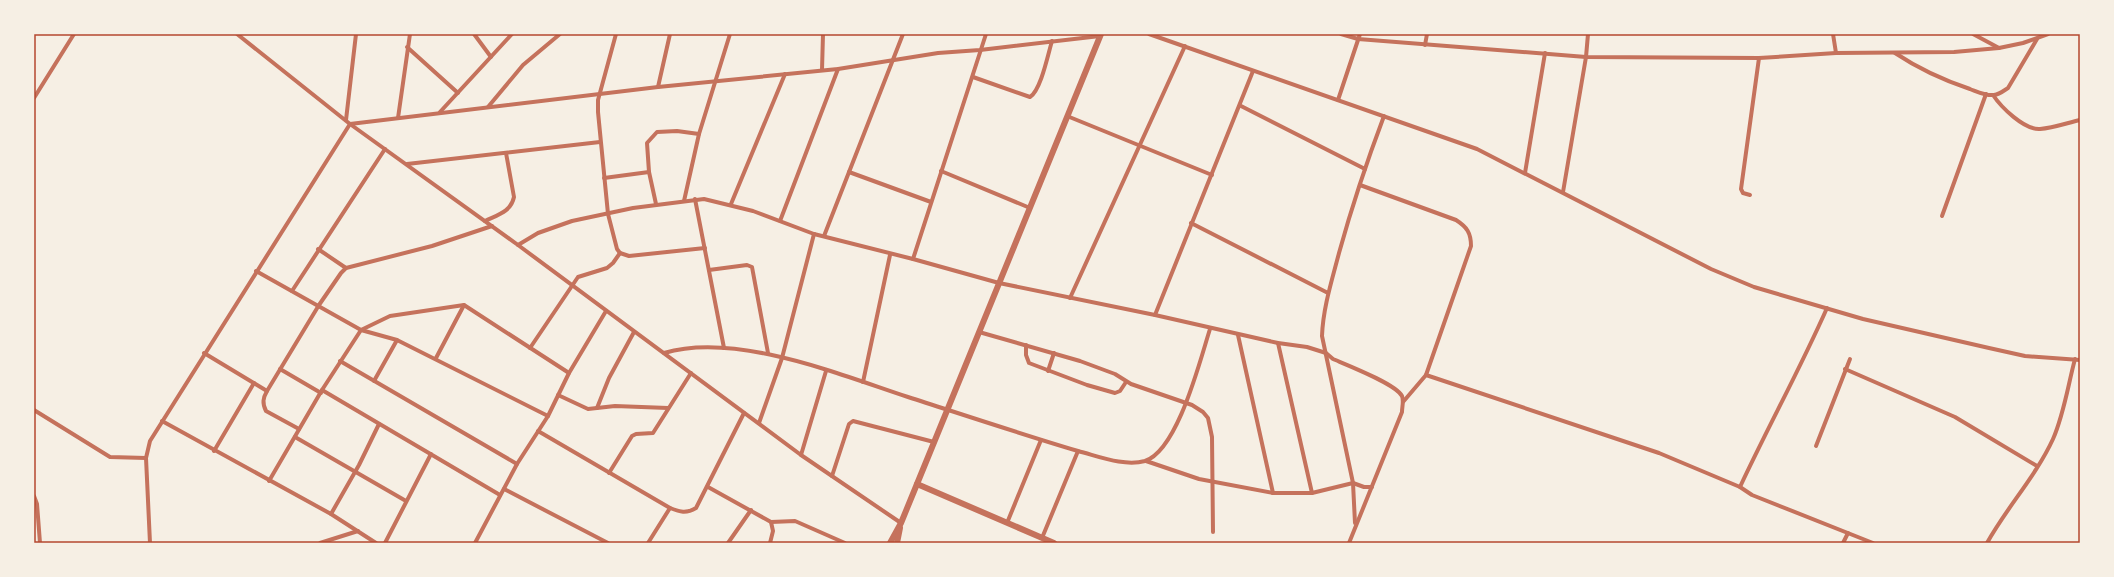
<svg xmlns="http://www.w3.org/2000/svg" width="2114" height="577" font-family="'Space Grotesk',sans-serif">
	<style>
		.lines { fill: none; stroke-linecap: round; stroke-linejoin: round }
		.minor { stroke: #c5725c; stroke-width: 4 }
		.tertiary { stroke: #c5725c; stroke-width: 6 }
		.neatline { fill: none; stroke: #b5482f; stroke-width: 1.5 }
	</style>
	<rect width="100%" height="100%" fill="#f6efe4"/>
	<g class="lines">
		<g class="minor">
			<path d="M 237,34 L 350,124 L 518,245 L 801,455 L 901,523"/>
			<path d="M 474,34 L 491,57"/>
			<path d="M 616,34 L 598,100 L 598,112 L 608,214 L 617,249 L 620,253 L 629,256 L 705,248"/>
			<path d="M 1149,34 L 1477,149 L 1711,269 L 1754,287 L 1863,319 L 1989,348 L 2025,356 L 2080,360"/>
			<path d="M 1341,34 L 1358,39 L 1586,57 L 1759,58 L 1836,53 L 1954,52 L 1999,48 L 2023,43 L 2048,34"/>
			<path d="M 1833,34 L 1836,53"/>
			<path d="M 1973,34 L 1999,48"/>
			<path d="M 1425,45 L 1427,34"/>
			<path d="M 407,47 L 458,93"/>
			<path d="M 1895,53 C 1919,69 1943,80 1970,89 C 1978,92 1986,96 1994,95 C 2000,94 2003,91 2008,88 L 2037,39"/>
			<path d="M 822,70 L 823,34"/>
			<path d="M 973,77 L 1030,97 C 1041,90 1048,54 1052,41"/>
			<path d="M 658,87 L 670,34"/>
			<path d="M 1993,95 C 2001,107 2024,130 2040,129 C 2053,128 2067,123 2080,120"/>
			<path d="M 34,98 L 74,34"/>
			<path d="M 1338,100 L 1360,34"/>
			<path d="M 1241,106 L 1365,169"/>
			<path d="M 488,107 L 523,65 L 560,34"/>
			<path d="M 440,112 L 512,34"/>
			<path d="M 1067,116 L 1212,175"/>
			<path d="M 398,118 L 410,34"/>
			<path d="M 346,120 L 356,34"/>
			<path d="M 350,124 L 658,87 L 838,69 L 938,53 L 980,50 L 1100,36"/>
			<path d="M 407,164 L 600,142"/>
			<path d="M 941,171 L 1030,208"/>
			<path d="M 649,172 L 656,204"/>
			<path d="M 849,172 L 931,202"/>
			<path d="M 1525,173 L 1545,53"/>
			<path d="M 604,178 L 649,172 L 647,143 L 657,132 L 677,131 L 699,134"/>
			<path d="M 1360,185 L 1456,220 C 1467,227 1471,233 1471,246 L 1426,375 L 1403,402"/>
			<path d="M 1563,192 L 1586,57 L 1588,34"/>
			<path d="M 1750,195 L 1743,193 L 1741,189 L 1759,58"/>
			<path d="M 695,199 L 724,348"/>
			<path d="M 684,201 L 699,134 L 730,34"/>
			<path d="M 731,204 L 785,74"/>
			<path d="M 1942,216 L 1986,94"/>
			<path d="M 485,221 C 497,215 511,212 514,197 L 506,153"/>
			<path d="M 780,221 L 838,69"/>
			<path d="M 1191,223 L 1328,293"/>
			<path d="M 824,236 L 903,34"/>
			<path d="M 518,245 L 538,233 L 572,221 L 633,208 L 704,199 L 753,211 L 814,234 L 913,259 L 999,283 L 1155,315 L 1278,343 L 1307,347 L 1326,353 L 1333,359 C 1347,365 1396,384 1402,396 C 1404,401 1402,407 1402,412 L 1349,543"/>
			<path d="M 318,249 L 346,268"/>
			<path d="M 913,259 L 986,34"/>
			<path d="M 709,270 L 747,265 L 752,267 L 768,353"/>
			<path d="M 256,271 L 361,330 L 397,340 L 548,416"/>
			<path d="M 292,291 L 385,149"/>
			<path d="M 1070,298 L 1185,46"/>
			<path d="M 1155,315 L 1253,71"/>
			<path d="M 979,332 L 1080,361 L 1115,374 L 1131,384 L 1192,405 L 1203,412 L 1208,418 L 1212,437 L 1213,532"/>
			<path d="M 1238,335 L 1273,493"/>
			<path d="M 1278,343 L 1312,493"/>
			<path d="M 1026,345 L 1026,355 L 1029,363 L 1087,385 L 1115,393 L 1120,391 L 1126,382"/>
			<path d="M 530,348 L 578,277 L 607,268 L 613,263 L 620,253"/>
			<path d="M 204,353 L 267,391 L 319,305 L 341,273 L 346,268 L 432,246 L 492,226"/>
			<path d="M 664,353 C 736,332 838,374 908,397 C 964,415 1021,434 1078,451 C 1098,456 1124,467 1145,461 C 1178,450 1200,360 1210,329"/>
			<path d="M 436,358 L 464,305"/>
			<path d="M 340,361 L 517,464"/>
			<path d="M 280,369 L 321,393"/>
			<path d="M 1845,369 L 1955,417 L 2037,466"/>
			<path d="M 1048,371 L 1054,353"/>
			<path d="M 1426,375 L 1659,453 L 1740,487 L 1752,495 L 1873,543"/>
			<path d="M 374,381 L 397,340"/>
			<path d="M 863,382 L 890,255"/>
			<path d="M 322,390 L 361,330 L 390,316 L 464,305 L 569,373"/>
			<path d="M 267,391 C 263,398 262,403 266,411 L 299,429"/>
			<path d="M 558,395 L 588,409 L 615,406 L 668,408"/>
			<path d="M 597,408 L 609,378 L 634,332"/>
			<path d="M 34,410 L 110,457 L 146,458"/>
			<path d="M 162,421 L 331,514 L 376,543"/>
			<path d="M 759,423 L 782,358 L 814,234"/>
			<path d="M 538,431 L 670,508 C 680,512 686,514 696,508 L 744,413"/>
			<path d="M 295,437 L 406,501"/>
			<path d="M 1816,446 L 1850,359"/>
			<path d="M 214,451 L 254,383"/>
			<path d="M 801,455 L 826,371"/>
			<path d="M 1146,461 L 1199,479 L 1273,493 L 1312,493 L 1353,483 L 1364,487 L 1372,487"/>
			<path d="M 609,473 L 632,436 L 636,434 L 653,433 L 691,373"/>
			<path d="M 832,476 L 849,424 L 853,421 L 934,442"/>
			<path d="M 269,481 L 322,390 L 500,495"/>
			<path d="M 708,487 L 771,522 L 773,531 L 770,543"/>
			<path d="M 1740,487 C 1768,427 1800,369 1827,308"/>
			<path d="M 504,489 L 608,543"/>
			<path d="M 34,496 L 37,504 L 40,543"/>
			<path d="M 331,514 L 359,465 L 379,424"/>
			<path d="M 771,522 L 795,521 L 845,543"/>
			<path d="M 1007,523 L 1041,440"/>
			<path d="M 1355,523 L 1353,483 L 1322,336 C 1323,308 1332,280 1339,253 C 1352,206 1367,161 1384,116"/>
			<path d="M 1042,538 L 1078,451"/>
			<path d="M 150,543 L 146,458 L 150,441 L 350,124"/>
			<path d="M 320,543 L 358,531"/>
			<path d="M 385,543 L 431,454"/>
			<path d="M 475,543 L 517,464 L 548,416 L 569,373 L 606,311"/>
			<path d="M 648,543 L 670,508"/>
			<path d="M 728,543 L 751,510"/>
			<path d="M 1843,543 L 1848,533"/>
			<path d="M 1987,543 C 2007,507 2036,476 2053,439 C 2064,414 2068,385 2075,359"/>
		</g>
		<g class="tertiary">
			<path d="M 917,484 L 1054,543"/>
			<path d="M 890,543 L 901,523 L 917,484 L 1101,34"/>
			<path d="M 897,543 L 900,528"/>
		</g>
	</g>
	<rect width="2114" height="577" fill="none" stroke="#f6efe4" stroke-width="70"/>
	<rect x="35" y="35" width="2044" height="507" class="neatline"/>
</svg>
